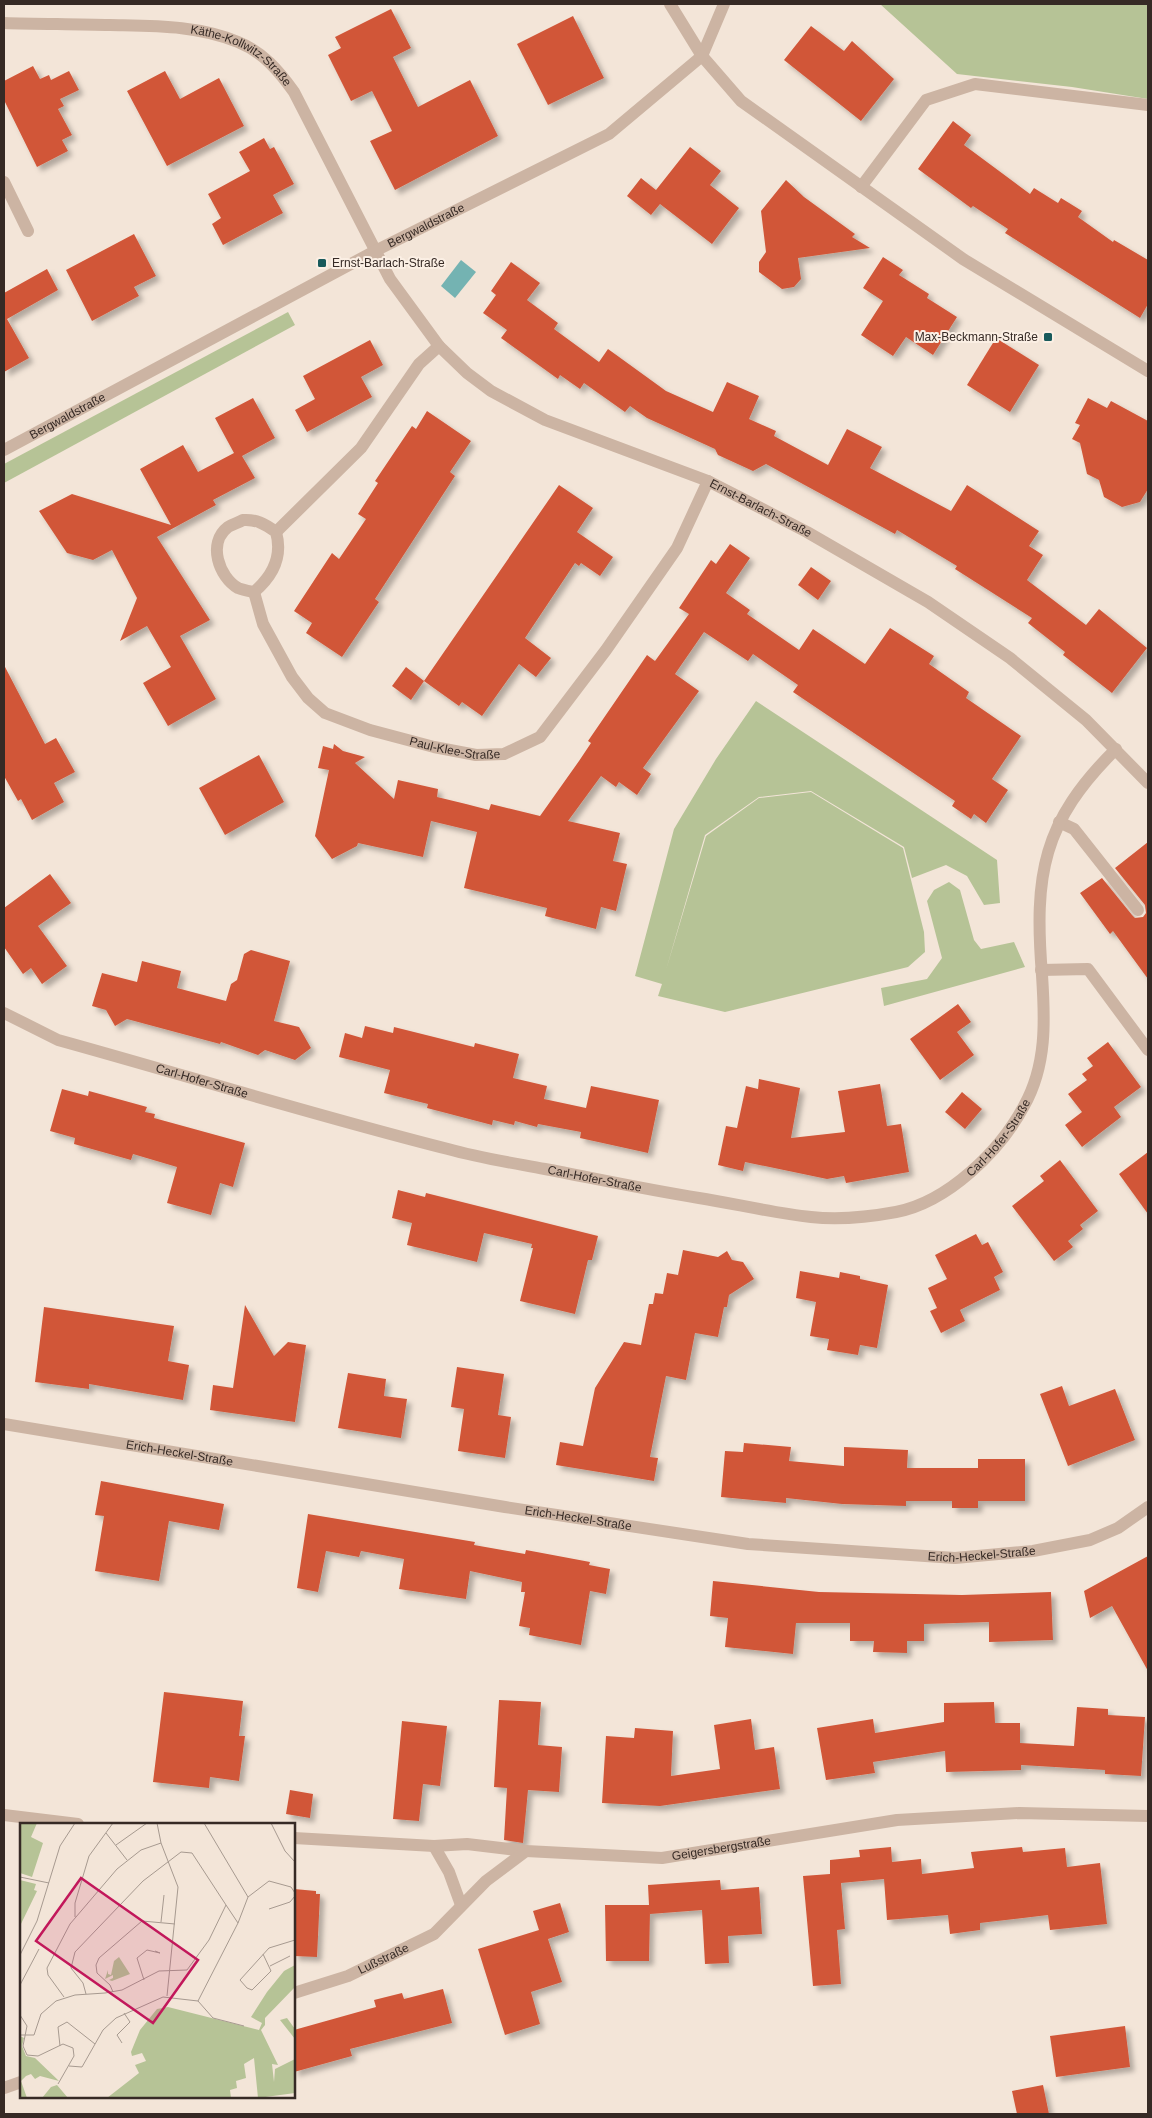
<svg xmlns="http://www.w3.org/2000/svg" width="1152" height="2118" font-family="Arial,sans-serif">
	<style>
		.green { fill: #b6c396 }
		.water { fill: #74b3b2 }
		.building { fill: #d15638; filter: url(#shadow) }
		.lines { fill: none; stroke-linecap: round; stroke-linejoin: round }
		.service { stroke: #ccb4a3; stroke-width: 12 }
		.minor { stroke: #ccb4a3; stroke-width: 12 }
		.poi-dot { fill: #185a5b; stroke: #fbefe4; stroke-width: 2 }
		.labels { text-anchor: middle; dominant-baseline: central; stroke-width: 4; stroke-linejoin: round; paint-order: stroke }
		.street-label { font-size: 12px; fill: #362a25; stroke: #fbefe4 }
		.poi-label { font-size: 12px; fill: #362a25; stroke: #fbefe4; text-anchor: start }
		.inset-road { fill: none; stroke: #a79a90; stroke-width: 1 }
		.view { fill: #c2185b; fill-opacity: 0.15; stroke: #c2185b; stroke-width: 2.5 }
		.inset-edge { fill: none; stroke: #362a25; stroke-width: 2.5 }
	</style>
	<defs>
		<filter id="shadow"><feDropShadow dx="4.5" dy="4.5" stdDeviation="2.5" flood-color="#0004"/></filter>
	</defs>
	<rect width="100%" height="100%" fill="#f3e5d8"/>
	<g class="green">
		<path d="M 880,4 L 1148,4 L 1148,99 L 1072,87 L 957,74 Z"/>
		<path d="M 288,312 L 295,325 L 4,483 L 4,464 Z"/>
		<path d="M 756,701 L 997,860 L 1000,903 L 984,905 L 967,876 L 946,865 L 912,878 L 904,847 L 811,791 L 759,797 L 705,835 L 666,970 L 706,836 L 759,798 L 811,792 L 903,848 L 924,932 L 925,952 L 908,967 L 725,1012 L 658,996 L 662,984 L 635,976 L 674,829 L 716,759 Z"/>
		<path d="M 949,882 L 960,890 L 974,940 L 981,949 L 1014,942 L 1025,967 L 884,1006 L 881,988 L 927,979 L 942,958 L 927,901 L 934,890 Z"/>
	</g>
	<path class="water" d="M 461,260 L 476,272 L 455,298 L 441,286 Z"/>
	<g class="building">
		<path d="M 391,9 L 411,48 L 393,57 L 418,107 L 470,80 L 498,136 L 395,190 L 370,141 L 392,131 L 372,91 L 351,101 L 328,55 L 341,48 L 335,37 Z"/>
		<path d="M 573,16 L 604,78 L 548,105 L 517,44 Z"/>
		<path d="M 811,26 L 844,51 L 852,41 L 894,79 L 861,121 L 784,60 Z"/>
		<path d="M 33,66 L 40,79 L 49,75 L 51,80 L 69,71 L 79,90 L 60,99 L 64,106 L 58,109 L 72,135 L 62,140 L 68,151 L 37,167 L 4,100 L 4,81 Z"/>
		<path d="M 165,71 L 180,99 L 219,78 L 244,126 L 167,166 L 127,91 Z"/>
		<path d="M 953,121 L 971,135 L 964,145 L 1030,194 L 1034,188 L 1058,203 L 1061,198 L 1082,211 L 1078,217 L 1113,242 L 1114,240 L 1148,260 L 1148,304 L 1140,318 L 1005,233 L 1008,229 L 973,206 L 971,208 L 918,169 Z"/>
		<path d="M 264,138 L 270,149 L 274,147 L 294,184 L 273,195 L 283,213 L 223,245 L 212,224 L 221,218 L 208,194 L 250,171 L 239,152 Z"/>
		<path d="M 690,147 L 721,171 L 710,185 L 739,208 L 712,244 L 660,204 L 651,215 L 627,196 L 641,178 L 656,190 Z"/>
		<path d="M 786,180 L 804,197 L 855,234 L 852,237 L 870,248 L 798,258 L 801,279 L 794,287 L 782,289 L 759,272 L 759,262 L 766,252 L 761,211 Z"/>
		<path d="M 134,234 L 156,276 L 134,287 L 139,296 L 92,321 L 66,270 Z"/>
		<path d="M 883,257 L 903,270 L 899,275 L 929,294 L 927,298 L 957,317 L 933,355 L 906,337 L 893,356 L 861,335 L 883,301 L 863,288 Z"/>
		<path d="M 511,262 L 540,283 L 527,300 L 558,323 L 554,329 L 599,362 L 608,349 L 666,391 L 713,412 L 727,382 L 759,396 L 749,419 L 776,431 L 774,436 L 828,465 L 847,429 L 882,447 L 870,468 L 951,511 L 967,485 L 1039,531 L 1029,546 L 1043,555 L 1027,580 L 1086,625 L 1099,609 L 1147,648 L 1112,693 L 1063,655 L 1065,652 L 1028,623 L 1032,618 L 955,569 L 957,566 L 897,530 L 895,534 L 766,464 L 753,471 L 718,455 L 715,449 L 647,418 L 630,406 L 625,412 L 584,383 L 580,389 L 560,375 L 558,379 L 501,338 L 507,330 L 483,313 L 496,295 L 491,291 Z"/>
		<path d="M 47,269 L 58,290 L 7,319 L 29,358 L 4,372 L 4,293 Z"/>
		<path d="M 996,338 L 1039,365 L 1010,412 L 967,385 Z"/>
		<path d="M 370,340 L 383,365 L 361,377 L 372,397 L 307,432 L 295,410 L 315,399 L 303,376 Z"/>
		<path d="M 253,398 L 275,438 L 242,456 L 255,478 L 213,500 L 216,505 L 157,537 L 210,620 L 180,636 L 216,699 L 168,726 L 143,683 L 171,667 L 147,626 L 120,641 L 137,598 L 112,550 L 93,560 L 67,553 L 39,511 L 72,494 L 171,525 L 140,469 L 183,445 L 198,472 L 234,453 L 215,418 Z"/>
		<path d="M 1088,398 L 1107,408 L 1111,401 L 1148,421 L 1148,489 L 1140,502 L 1122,507 L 1104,497 L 1099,480 L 1087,474 L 1080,443 L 1072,439 L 1080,425 L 1075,423 Z"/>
		<path d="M 427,411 L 471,441 L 450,472 L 455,476 L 375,599 L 379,602 L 342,657 L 306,633 L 312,623 L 294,611 L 332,553 L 339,559 L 366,519 L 358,514 L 378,483 L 375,481 L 412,426 L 416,429 Z"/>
		<path d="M 559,485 L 593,508 L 577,532 L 613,557 L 600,576 L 581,563 L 579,566 L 575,563 L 525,638 L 551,658 L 536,677 L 519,664 L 482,716 L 462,702 L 459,706 L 424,681 Z"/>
		<path d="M 730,544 L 750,558 L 726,593 L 750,610 L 747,614 L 799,650 L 813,629 L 865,664 L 890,628 L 934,656 L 929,664 L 969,692 L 966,698 L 1021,736 L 992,779 L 1008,790 L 986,823 L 974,814 L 971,819 L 952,806 L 955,801 L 793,692 L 798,685 L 753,654 L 748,661 L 704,632 L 675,674 L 699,691 L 643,768 L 651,774 L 637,795 L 619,782 L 616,787 L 601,776 L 568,821 L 620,833 L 613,861 L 627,864 L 616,911 L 601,907 L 596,929 L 545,916 L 547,908 L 464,888 L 477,832 L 431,821 L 423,857 L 358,843 L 357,846 L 332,859 L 315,836 L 329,770 L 318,768 L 323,746 L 333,749 L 334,744 L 343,751 L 365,757 L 355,763 L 394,799 L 398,780 L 438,789 L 437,797 L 466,804 L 489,810 L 491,804 L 540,816 L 579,761 L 591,743 L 588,741 L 647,655 L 655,661 L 689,614 L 679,608 L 711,560 L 716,564 Z"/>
		<path d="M 811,567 L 831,581 L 818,600 L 798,585 Z"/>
		<path d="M 4,665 L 45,744 L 56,738 L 75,772 L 54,783 L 64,802 L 32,820 L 21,799 L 18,801 L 4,776 Z"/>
		<path d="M 406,667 L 424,681 L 411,700 L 392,686 Z"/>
		<path d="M 259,755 L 284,802 L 225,835 L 199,788 Z"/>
		<path d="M 1148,842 L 1148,979 L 1113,931 L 1110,934 L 1080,893 L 1102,878 L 1132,915 L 1135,918 L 1143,917 L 1146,913 L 1145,905 L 1115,868 Z"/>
		<path d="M 50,874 L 71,903 L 38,926 L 67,966 L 42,984 L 31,968 L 23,974 L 4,947 L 4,908 Z"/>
		<path d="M 251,950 L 290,961 L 274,1021 L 299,1027 L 311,1048 L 295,1060 L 265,1050 L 258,1055 L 221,1042 L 220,1044 L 127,1019 L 115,1026 L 106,1010 L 92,1006 L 102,973 L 137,982 L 142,961 L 181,971 L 177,988 L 226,1001 L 231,984 L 237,980 L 244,954 Z"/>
		<path d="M 958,1004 L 971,1022 L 957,1032 L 974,1055 L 940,1080 L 910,1039 Z"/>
		<path d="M 365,1026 L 393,1033 L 394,1027 L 474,1047 L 475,1043 L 519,1054 L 513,1078 L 547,1086 L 544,1099 L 586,1108 L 591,1086 L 659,1100 L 648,1153 L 580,1138 L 581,1132 L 538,1124 L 537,1127 L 515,1121 L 514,1125 L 493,1120 L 492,1125 L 427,1108 L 428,1104 L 384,1093 L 390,1070 L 339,1057 L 345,1033 L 362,1038 Z"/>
		<path d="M 1108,1042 L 1141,1087 L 1114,1107 L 1121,1117 L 1082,1147 L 1065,1125 L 1082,1112 L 1068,1094 L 1087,1080 L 1082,1074 L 1093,1066 L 1087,1058 Z"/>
		<path d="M 759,1079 L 800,1088 L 791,1138 L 845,1132 L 838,1091 L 880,1084 L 887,1126 L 901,1124 L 909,1172 L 846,1183 L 844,1176 L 827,1179 L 745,1162 L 743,1171 L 718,1165 L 726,1126 L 737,1128 L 746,1086 L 758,1089 Z"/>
		<path d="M 62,1089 L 88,1096 L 89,1091 L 147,1107 L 145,1112 L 155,1114 L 154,1118 L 245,1143 L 233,1187 L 220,1183 L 211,1215 L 167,1203 L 177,1167 L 133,1154 L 131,1160 L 74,1144 L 75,1138 L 50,1131 Z"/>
		<path d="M 962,1092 L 982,1109 L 965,1129 L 945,1112 Z"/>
		<path d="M 1148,1152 L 1148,1214 L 1119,1174 Z"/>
		<path d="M 1060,1160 L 1098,1211 L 1080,1225 L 1083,1229 L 1068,1241 L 1073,1247 L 1054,1261 L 1012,1206 L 1044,1181 L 1040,1176 Z"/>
		<path d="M 398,1190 L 425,1197 L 426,1193 L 598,1236 L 592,1260 L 588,1260 L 575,1314 L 520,1301 L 533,1248 L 531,1248 L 532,1244 L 484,1233 L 477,1262 L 407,1245 L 412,1223 L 392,1218 Z"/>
		<path d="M 976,1234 L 982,1245 L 988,1242 L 1003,1272 L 994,1277 L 1000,1290 L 960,1310 L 965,1321 L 941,1333 L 930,1311 L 937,1308 L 928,1288 L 947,1279 L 935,1255 Z"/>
		<path d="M 683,1250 L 718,1257 L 727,1251 L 732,1260 L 743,1262 L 754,1279 L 729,1295 L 727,1307 L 724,1307 L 718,1337 L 695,1333 L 686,1380 L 666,1376 L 650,1457 L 658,1458 L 654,1481 L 556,1465 L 560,1442 L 583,1446 L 595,1388 L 624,1342 L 641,1345 L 649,1304 L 653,1304 L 655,1293 L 663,1294 L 667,1273 L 678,1275 Z"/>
		<path d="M 800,1271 L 839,1278 L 840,1272 L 860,1276 L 860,1279 L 888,1285 L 877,1348 L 860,1345 L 858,1355 L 827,1350 L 829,1339 L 810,1336 L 816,1302 L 796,1298 Z"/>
		<path d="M 245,1305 L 274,1356 L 288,1342 L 306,1345 L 295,1422 L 210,1410 L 213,1385 L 233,1388 Z"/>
		<path d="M 44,1307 L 174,1326 L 168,1361 L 189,1365 L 183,1400 L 89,1384 L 89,1389 L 35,1382 Z"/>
		<path d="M 457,1367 L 504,1374 L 498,1415 L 511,1417 L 505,1458 L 458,1451 L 464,1409 L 451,1407 Z"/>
		<path d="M 348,1373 L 386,1379 L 384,1396 L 407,1399 L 401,1438 L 338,1428 Z"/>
		<path d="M 1062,1386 L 1069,1406 L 1115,1389 L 1135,1440 L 1068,1466 L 1040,1394 Z"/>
		<path d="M 744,1443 L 791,1447 L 789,1461 L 844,1466 L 844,1447 L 908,1450 L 907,1468 L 978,1468 L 978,1459 L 1025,1459 L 1025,1501 L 978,1501 L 978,1508 L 952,1508 L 952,1501 L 906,1501 L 906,1506 L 842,1504 L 786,1498 L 786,1503 L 721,1497 L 725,1451 L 743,1452 Z"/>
		<path d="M 101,1481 L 224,1504 L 219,1530 L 169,1521 L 159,1581 L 95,1571 L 104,1516 L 95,1515 Z"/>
		<path d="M 308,1514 L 475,1542 L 474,1545 L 525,1554 L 526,1550 L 590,1562 L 589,1565 L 610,1569 L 606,1594 L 590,1591 L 581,1645 L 529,1635 L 530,1628 L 519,1626 L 525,1592 L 521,1592 L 522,1582 L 470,1571 L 466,1599 L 399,1589 L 404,1559 L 361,1551 L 359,1557 L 326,1551 L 318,1592 L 297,1588 Z"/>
		<path d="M 1148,1556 L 1148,1671 L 1112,1606 L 1090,1618 L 1084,1591 Z"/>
		<path d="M 713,1581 L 819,1592 L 962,1595 L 1051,1592 L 1053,1640 L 989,1642 L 989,1622 L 924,1624 L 924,1641 L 907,1641 L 907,1653 L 873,1652 L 874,1641 L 850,1641 L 850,1623 L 796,1623 L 793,1654 L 725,1647 L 728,1618 L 710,1616 Z"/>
		<path d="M 164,1692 L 243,1701 L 239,1736 L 245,1736 L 239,1781 L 210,1777 L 209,1788 L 153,1782 Z"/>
		<path d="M 499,1700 L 541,1702 L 538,1745 L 562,1747 L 559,1792 L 528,1790 L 523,1843 L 504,1840 L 507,1788 L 494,1787 Z"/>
		<path d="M 994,1702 L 995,1723 L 1020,1723 L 1020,1743 L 1074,1746 L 1077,1707 L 1108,1709 L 1108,1715 L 1145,1717 L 1141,1776 L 1105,1774 L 1105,1770 L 1021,1765 L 1021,1770 L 946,1772 L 945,1751 L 873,1762 L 875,1773 L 826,1780 L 817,1728 L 873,1719 L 875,1733 L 944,1722 L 944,1703 Z"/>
		<path d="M 751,1719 L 755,1750 L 774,1747 L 780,1789 L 660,1806 L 602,1803 L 606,1736 L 634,1738 L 635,1728 L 673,1731 L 671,1776 L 720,1769 L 714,1725 Z"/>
		<path d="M 402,1721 L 447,1726 L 440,1786 L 423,1784 L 419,1821 L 393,1819 Z"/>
		<path d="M 290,1790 L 313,1794 L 310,1818 L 286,1814 Z"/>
		<path d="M 891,1847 L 892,1862 L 921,1859 L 922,1874 L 974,1868 L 971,1852 L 1022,1847 L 1023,1852 L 1065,1848 L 1067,1867 L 1100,1863 L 1107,1924 L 1050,1930 L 1048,1915 L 980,1923 L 980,1930 L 950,1934 L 948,1915 L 887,1920 L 884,1879 L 841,1883 L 845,1929 L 837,1930 L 841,1984 L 813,1986 L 803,1876 L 830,1874 L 830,1860 L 860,1857 L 859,1850 Z"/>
		<path d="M 720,1880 L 721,1890 L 759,1887 L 762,1934 L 728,1936 L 729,1963 L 705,1964 L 702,1910 L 650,1914 L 650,1911 L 649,1961 L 606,1961 L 605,1905 L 649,1905 L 648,1885 Z"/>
		<path d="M 294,1889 L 316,1891 L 316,1894 L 320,1894 L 317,1957 L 294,1956 Z"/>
		<path d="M 560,1903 L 569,1932 L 548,1939 L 562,1982 L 531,1992 L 540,2024 L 505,2035 L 478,1949 L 539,1930 L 533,1911 Z"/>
		<path d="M 443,1989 L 452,2023 L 350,2049 L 352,2056 L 294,2072 L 294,2030 L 376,2007 L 374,2000 L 402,1993 L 404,1999 Z"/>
		<path d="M 1125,2026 L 1130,2067 L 1056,2077 L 1050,2036 Z"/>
		<path d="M 1043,2085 L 1049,2114 L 1017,2114 L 1012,2091 Z"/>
	</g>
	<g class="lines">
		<g class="service">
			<path d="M 702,56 L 724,4"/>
			<path d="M 4,182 L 28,231"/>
			<path d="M 861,187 L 926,100 L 975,84 L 1148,105"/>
			<path d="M 276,532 L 361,448 L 419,364 L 439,346"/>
			<path d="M 1059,822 L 1074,829 L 1138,910"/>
			<path d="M 1041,970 L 1088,969 L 1148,1050"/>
		</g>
		<g class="minor">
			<path d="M 670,4 L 702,56 L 741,101 L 963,259 L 1148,371"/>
			<path id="s1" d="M 4,23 C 39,24 75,24 110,25 C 153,26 198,25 238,42 C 263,52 279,71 294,92 L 390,279 L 439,346 L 467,373 L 491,391 L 545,420 L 708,481 L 807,532 L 928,602 L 1010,658 L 1086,720 L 1148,783"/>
			<path id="s2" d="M 4,450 L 377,250 L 609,134 L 702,56"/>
			<path d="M 243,520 C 256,519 265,524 276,532 C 283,557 273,576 254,592 C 249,591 243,590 238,588 C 219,577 207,543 228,527 C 232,524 238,523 243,520 Z"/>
			<path id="s3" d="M 254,592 L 263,624 L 292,677 L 308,698 L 325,713 L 370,730 L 434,747 L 476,755 L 504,754 L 540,737 L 606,650 L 677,548 L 708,481"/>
			<path id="s4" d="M 4,1013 L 58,1040 C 188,1076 317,1116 448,1149 C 480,1158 513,1163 545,1169 C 597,1179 648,1190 699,1198 C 736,1204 774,1213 811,1217 C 838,1220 869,1217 896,1212 C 948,1202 1000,1151 1024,1106 C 1047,1065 1045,1020 1042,975 C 1034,875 1042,822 1116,749"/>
			<path id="s5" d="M 4,1424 L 505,1507 L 748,1544 L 955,1558 L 1033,1551 L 1090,1540 L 1118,1528 L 1148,1507"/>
			<path d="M 4,1815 L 78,1824"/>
			<path id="s6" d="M 294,1838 L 434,1846 L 467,1844 L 526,1851 L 662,1858 L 897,1820 L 1019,1813 L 1148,1816"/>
			<path d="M 434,1846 L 449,1872 L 461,1905"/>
			<path id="s7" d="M 294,1993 L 348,1976 L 434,1934 L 486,1881 L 526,1851"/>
			<path d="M 4,2088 L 21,2082"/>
		</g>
	</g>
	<g class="poi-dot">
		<rect x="317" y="258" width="10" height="10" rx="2.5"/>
		<rect x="1043" y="332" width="10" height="10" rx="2.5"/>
	</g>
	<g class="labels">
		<g class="street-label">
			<text stroke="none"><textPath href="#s1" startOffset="245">Käthe-Kollwitz-Straße</textPath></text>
			<text stroke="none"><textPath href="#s2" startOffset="478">Bergwaldstraße</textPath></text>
			<text stroke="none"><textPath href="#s2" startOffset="72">Bergwaldstraße</textPath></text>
			<text stroke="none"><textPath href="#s1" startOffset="969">Ernst-Barlach-Straße</textPath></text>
			<text stroke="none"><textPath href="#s3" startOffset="278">Paul-Klee-Straße</textPath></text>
			<text stroke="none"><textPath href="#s4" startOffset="210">Carl-Hofer-Straße</textPath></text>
			<text stroke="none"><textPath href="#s4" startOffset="1050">Carl-Hofer-Straße</textPath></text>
			<text stroke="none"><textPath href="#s4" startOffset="615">Carl-Hofer-Straße</textPath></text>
			<text stroke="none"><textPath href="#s5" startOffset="178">Erich-Heckel-Straße</textPath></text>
			<text stroke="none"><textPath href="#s5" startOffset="582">Erich-Heckel-Straße</textPath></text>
			<text stroke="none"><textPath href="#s5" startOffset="988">Erich-Heckel-Straße</textPath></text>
			<text stroke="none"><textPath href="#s6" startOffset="429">Geigersbergstraße</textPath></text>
			<text stroke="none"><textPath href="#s7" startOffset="96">Lußstraße</textPath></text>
		</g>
		<g class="poi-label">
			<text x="332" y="263">Ernst-Barlach-Straße</text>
			<text x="1038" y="337" text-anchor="end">Max-Beckmann-Straße</text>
		</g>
	</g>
	<g transform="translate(20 1823)">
		<rect width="275" height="275" fill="#f3e5d8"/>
		<path d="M 0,0 L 17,0 L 11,14 L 23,20 L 12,54 L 0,50 ZM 0,57 L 16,61 L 14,67 L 17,68 L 0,103 ZM 99,134 L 110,151 L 92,158 L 89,157 L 93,155 L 93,152 L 85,156 L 88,147 L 88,151 L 91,152 L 94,138 ZM 275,142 L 275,164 L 245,195 L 245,202 L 241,207 L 258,242 L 252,241 L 254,259 L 255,246 L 275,236 L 275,270 L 238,275 L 234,235 L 224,241 L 226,255 L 216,258 L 217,265 L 210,267 L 211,275 L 87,275 L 119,250 L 115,242 L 126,238 L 122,230 L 112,233 L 111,229 L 120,207 L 137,186 L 148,184 L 239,207 L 242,200 L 231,194 L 247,169 L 264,148 ZM 267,195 L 275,206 L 275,216 L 260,197 ZM 0,213 L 4,215 L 2,223 L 6,233 L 15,235 L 39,258 L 20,253 L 15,256 L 11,251 L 6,253 L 1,258 L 7,275 L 0,275 ZM 37,262 L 48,275 L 22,275 L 31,264 Z" fill="#b6c396"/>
		<path class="inset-road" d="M 137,0 L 141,20 L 158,64 L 147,173M 184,0 L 228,74 L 218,100M 251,0 L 265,28 L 275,39M 86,10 L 107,37M 96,22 L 127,0M 0,54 L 29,60M 228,74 L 249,58 L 271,64 L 275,70M 249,86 L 270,79 L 275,73M 55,94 L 55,80 L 69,33 L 93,0M 141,99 L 144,72M 243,131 L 251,148 L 232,167 L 227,165 L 220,157 L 249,125 L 275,117M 0,132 L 17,98 L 40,23 L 55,0M 250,143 L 270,133M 124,157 L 117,135 L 127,127 L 140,130 L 135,128M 0,162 L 19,126M 93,169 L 90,162 L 77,150 L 76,142 L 79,135 L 122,98 L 155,101M 44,174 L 28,152 L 27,145 L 50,101 L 97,46 L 121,27 L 141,20M 178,178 L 218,100 L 206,82M 0,192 L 7,203 L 3,223 L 7,232 L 18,233 L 43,221 L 53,225 L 54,233 L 38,261M 0,212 L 14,212 L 21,191 L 36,178 L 55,172 L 85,170 L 102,167 L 139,148 L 167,147 L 189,117 L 206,82 L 172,30 L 161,29 L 123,58 L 55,129 L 51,145 L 63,160 L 66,171M 102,220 L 97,212 L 110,199 L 104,190M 40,223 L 38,204 L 47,199 L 75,221M 49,243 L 62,244 L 83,207 L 96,195 L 143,174 L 178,178 L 193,195 L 224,203"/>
		<path class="view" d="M 61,55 L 178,137 L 133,200 L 16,118 Z"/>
		<rect width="275" height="275" class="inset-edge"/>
	</g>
	<rect width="1152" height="2118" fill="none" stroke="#362a25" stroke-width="10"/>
</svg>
